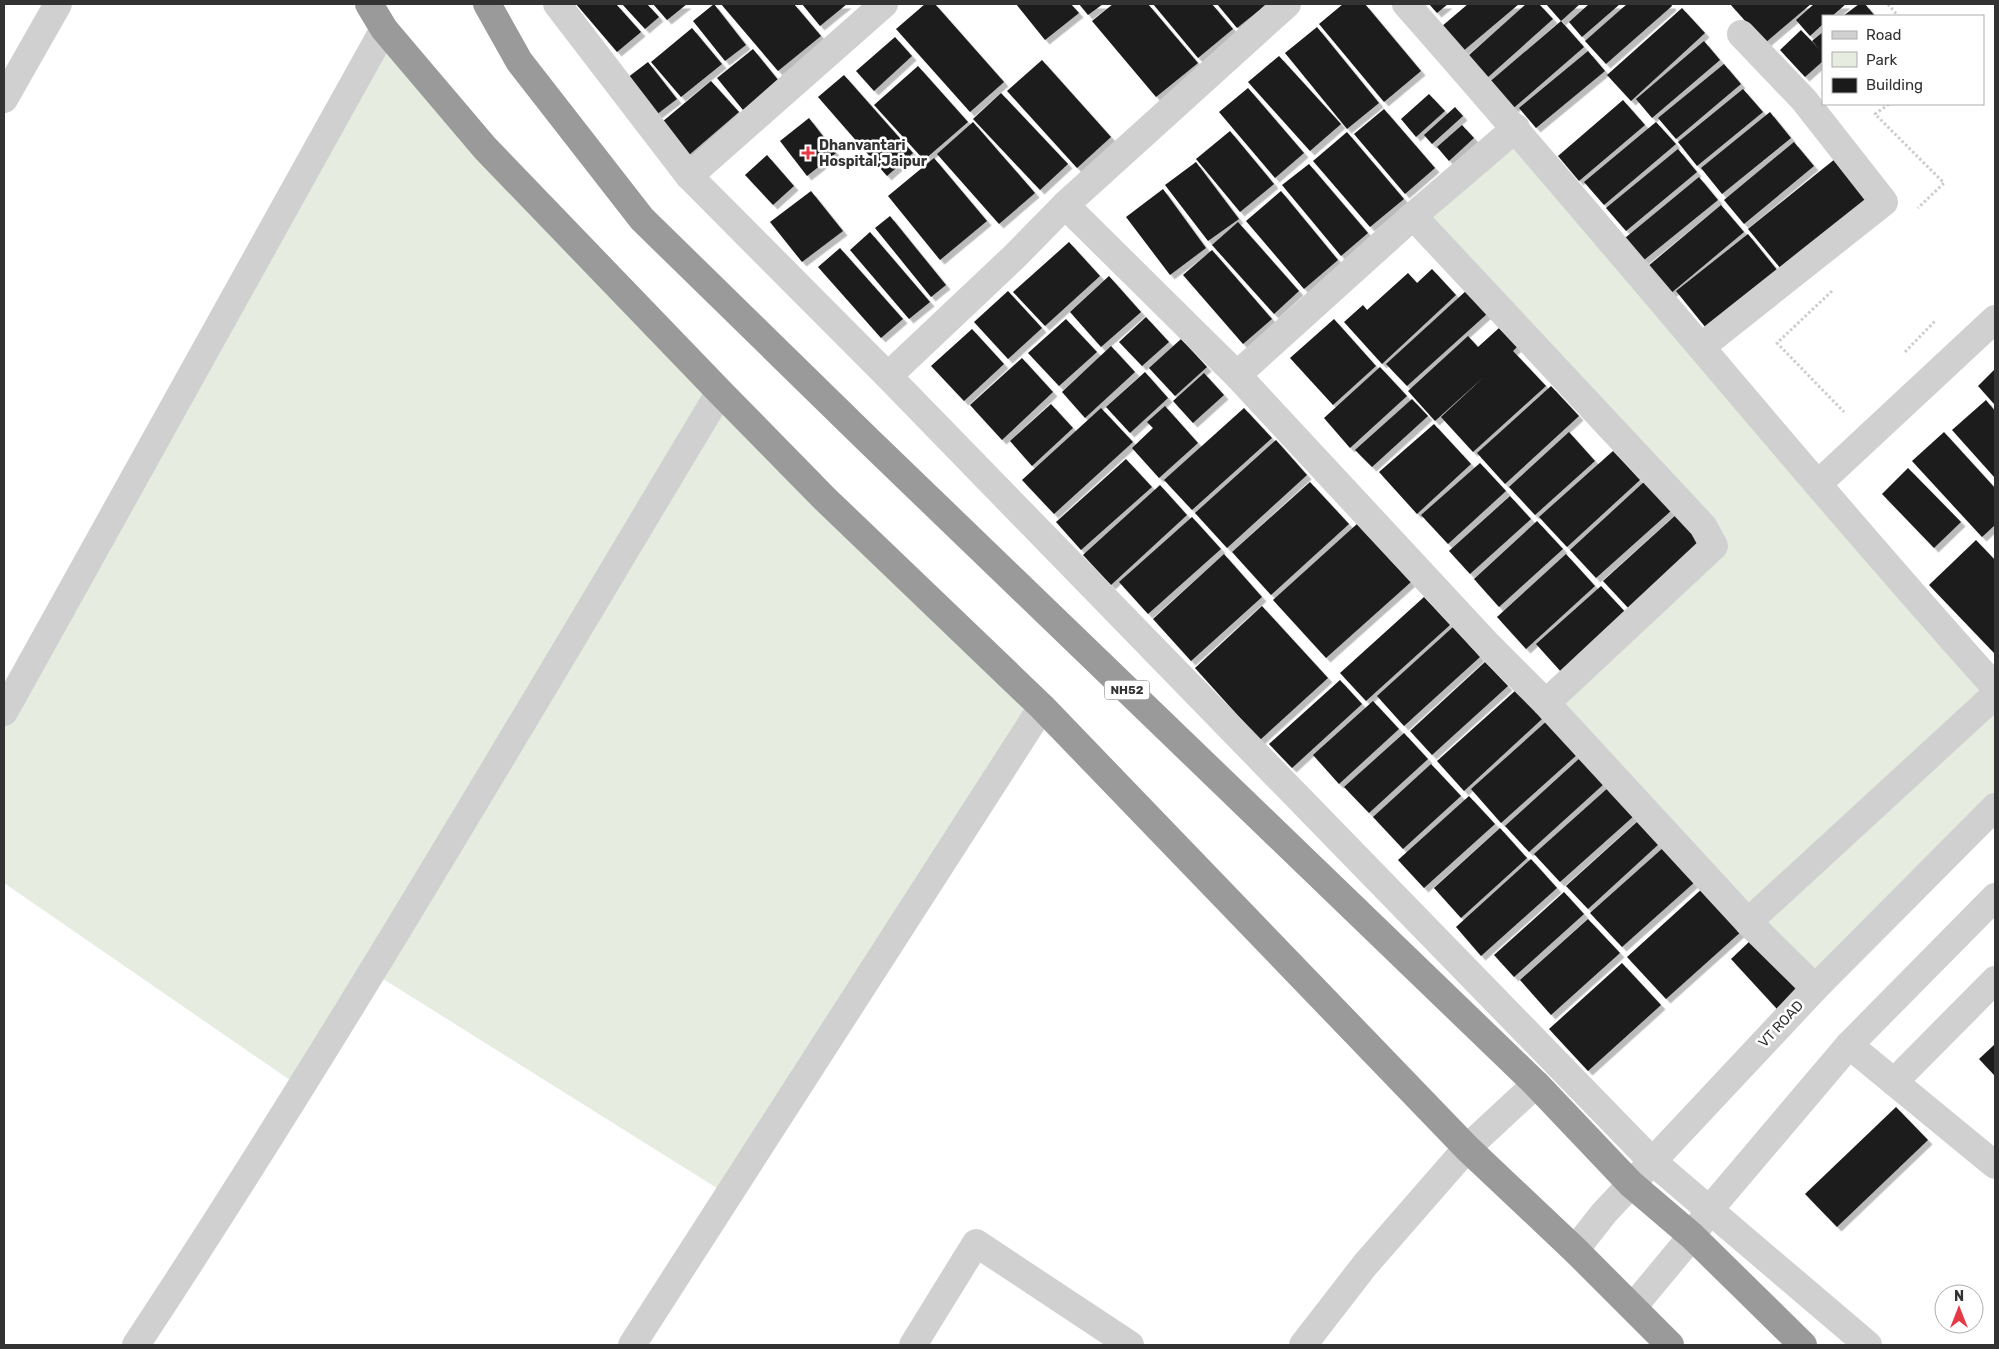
<svg xmlns="http://www.w3.org/2000/svg" width="1999" height="1349" font-family="Rubik,sans-serif">
	<style>
		.green { fill: #e6ecdf }
		.building { fill: #1a1a1a; filter: url(#shadow) }
		.lines { fill: none; stroke-linecap: round; stroke-linejoin: round }
		.path { stroke: #cdcdcd; stroke-width: 3; stroke-dasharray: 2.5 2.5; stroke-linecap: butt }
		.minor { stroke: #d0d0d0; stroke-width: 28 }
		.highway { stroke: #9a9a9a; stroke-width: 28 }
		.poi-dot { fill: #e63946; stroke: #fff; stroke-width: 2 }
		.labels { text-anchor: middle; dominant-baseline: central; stroke-width: 5; stroke-linejoin: round; paint-order: stroke }
		.shield { fill: #fff; stroke: #707070; stroke-width: 1 }
		.shield-label { font-size: 12px; font-weight: bold; fill: #333 }
		.poi-label { font-size: 14px; font-weight: bold; fill: #333; stroke: #fff; text-anchor: start }
		.street-label { font-size: 14px; fill: #333; stroke: #fff }
	</style>
	<defs>
		<filter id="shadow"><feDropShadow dx="4.5" dy="4.5" stdDeviation="0" flood-color="#0004"/></filter>
	</defs>
	<rect width="100%" height="100%" fill="#fff"/>
	<g class="green">
		<path d="M 384,29 L 1042,707 L 728,1195 L 372,972 L 300,1087 L 4,883 L 4,712 Z"/>
		<path d="M 1516,128 L 1995,687 L 1995,807 L 1815,988 L 1546,703 L 1713,546 L 1413,216 Z"/>
	</g>
	<g class="building">
		<path d="M 576,4 L 616,4 L 641,32 L 617,52 Z"/>
		<path d="M 622,4 L 647,4 L 659,17 L 645,29 Z"/>
		<path d="M 653,4 L 687,4 L 667,20 Z"/>
		<path d="M 714,4 L 746,45 L 725,61 L 693,21 Z"/>
		<path d="M 721,4 L 794,4 L 821,36 L 778,71 Z"/>
		<path d="M 802,4 L 847,4 L 820,26 Z"/>
		<path d="M 925,4 L 935,4 L 1004,82 L 970,112 L 896,29 Z"/>
		<path d="M 1016,4 L 1071,4 L 1079,13 L 1045,40 Z"/>
		<path d="M 1079,4 L 1103,4 L 1088,15 Z"/>
		<path d="M 1113,4 L 1148,4 L 1198,63 L 1156,97 L 1092,21 Z"/>
		<path d="M 1153,4 L 1212,4 L 1233,29 L 1198,58 Z"/>
		<path d="M 1217,4 L 1267,4 L 1237,28 Z"/>
		<path d="M 1343,4 L 1365,4 L 1421,71 L 1384,102 L 1319,24 Z"/>
		<path d="M 1429,4 L 1448,4 L 1437,13 Z"/>
		<path d="M 1468,4 L 1519,4 L 1462,52 L 1441,27 Z"/>
		<path d="M 1526,4 L 1539,4 L 1553,19 L 1487,78 L 1468,56 Z"/>
		<path d="M 1546,4 L 1580,4 L 1561,21 Z"/>
		<path d="M 1589,4 L 1620,4 L 1582,37 L 1569,22 Z"/>
		<path d="M 1627,4 L 1671,4 L 1672,6 L 1606,64 L 1585,41 Z"/>
		<path d="M 1730,4 L 1811,4 L 1765,43 Z"/>
		<path d="M 1814,4 L 1846,4 L 1832,16 L 1823,16 L 1823,24 L 1810,36 L 1796,20 Z"/>
		<path d="M 1859,4 L 1865,4 L 1875,16 L 1843,16 Z"/>
		<path d="M 1682,8 L 1705,33 L 1631,101 L 1607,75 Z"/>
		<path d="M 1561,21 L 1584,47 L 1509,112 L 1486,85 Z"/>
		<path d="M 1317,27 L 1379,103 L 1347,129 L 1285,53 Z"/>
		<path d="M 692,28 L 722,64 L 681,97 L 651,62 Z"/>
		<path d="M 1801,30 L 1821,51 L 1812,41 L 1823,32 L 1823,61 L 1805,77 L 1780,50 Z"/>
		<path d="M 895,37 L 912,56 L 874,91 L 856,71 Z"/>
		<path d="M 1704,41 L 1720,60 L 1652,118 L 1636,99 Z"/>
		<path d="M 753,49 L 779,81 L 743,110 L 717,78 Z"/>
		<path d="M 1588,51 L 1605,71 L 1536,128 L 1519,108 Z"/>
		<path d="M 1279,56 L 1341,124 L 1310,151 L 1248,82 Z"/>
		<path d="M 1042,60 L 1111,137 L 1077,168 L 1007,91 Z"/>
		<path d="M 648,62 L 677,99 L 656,115 L 627,78 Z"/>
		<path d="M 1724,64 L 1741,84 L 1676,139 L 1658,118 Z"/>
		<path d="M 918,66 L 968,122 L 924,160 L 874,105 Z"/>
		<path d="M 844,75 L 913,153 L 887,176 L 818,97 Z"/>
		<path d="M 711,81 L 739,112 L 689,155 L 662,122 Z"/>
		<path d="M 1248,88 L 1304,153 L 1275,178 L 1219,112 Z"/>
		<path d="M 1743,89 L 1763,112 L 1697,166 L 1678,142 Z"/>
		<path d="M 1001,93 L 1068,164 L 1040,190 L 973,119 Z"/>
		<path d="M 1429,94 L 1445,111 L 1416,137 L 1401,119 Z"/>
		<path d="M 1623,100 L 1645,125 L 1579,181 L 1558,156 Z"/>
		<path d="M 1455,107 L 1463,116 L 1432,144 L 1424,135 Z"/>
		<path d="M 1384,109 L 1435,168 L 1405,194 L 1354,134 Z"/>
		<path d="M 1770,112 L 1791,138 L 1722,194 L 1701,168 Z"/>
		<path d="M 809,118 L 836,153 L 807,176 L 780,141 Z"/>
		<path d="M 973,122 L 1035,193 L 999,224 L 937,154 Z"/>
		<path d="M 1656,122 L 1676,144 L 1604,205 L 1584,182 Z"/>
		<path d="M 1462,125 L 1474,138 L 1449,161 L 1437,147 Z"/>
		<path d="M 1230,131 L 1274,184 L 1240,212 L 1196,159 Z"/>
		<path d="M 1347,132 L 1404,199 L 1370,227 L 1313,161 Z"/>
		<path d="M 1794,142 L 1814,166 L 1744,224 L 1724,200 Z"/>
		<path d="M 1678,149 L 1697,172 L 1626,231 L 1606,208 Z"/>
		<path d="M 767,155 L 794,186 L 773,205 L 745,175 Z"/>
		<path d="M 934,158 L 987,221 L 940,260 L 888,196 Z"/>
		<path d="M 1835,159 L 1869,198 L 1781,269 L 1748,229 Z"/>
		<path d="M 1196,162 L 1239,219 L 1208,241 L 1165,185 Z"/>
		<path d="M 1309,164 L 1368,233 L 1341,256 L 1282,185 Z"/>
		<path d="M 1699,177 L 1718,200 L 1644,260 L 1625,238 Z"/>
		<path d="M 1163,189 L 1206,248 L 1170,275 L 1126,217 Z"/>
		<path d="M 811,191 L 843,231 L 802,262 L 770,222 Z"/>
		<path d="M 1281,191 L 1338,260 L 1304,289 L 1246,221 Z"/>
		<path d="M 1721,205 L 1744,232 L 1670,294 L 1647,267 Z"/>
		<path d="M 890,216 L 946,285 L 931,297 L 875,228 Z"/>
		<path d="M 1238,222 L 1299,291 L 1274,314 L 1212,245 Z"/>
		<path d="M 870,232 L 930,302 L 909,319 L 850,250 Z"/>
		<path d="M 1748,234 L 1778,271 L 1706,328 L 1676,291 Z"/>
		<path d="M 1069,242 L 1100,276 L 1045,326 L 1013,292 Z"/>
		<path d="M 840,248 L 903,319 L 881,338 L 818,267 Z"/>
		<path d="M 1212,250 L 1272,319 L 1243,344 L 1183,275 Z"/>
		<path d="M 1432,269 L 1456,295 L 1382,364 L 1344,322 L 1363,305 L 1367,310 L 1408,273 L 1417,283 Z"/>
		<path d="M 1109,276 L 1141,312 L 1101,347 L 1070,312 Z"/>
		<path d="M 1467,290 L 1488,313 L 1407,386 L 1386,364 Z"/>
		<path d="M 1008,291 L 1042,328 L 1008,359 L 974,322 Z"/>
		<path d="M 1146,317 L 1169,342 L 1142,366 L 1119,342 Z"/>
		<path d="M 1066,319 L 1097,352 L 1059,386 L 1028,353 Z"/>
		<path d="M 1334,319 L 1376,366 L 1333,405 L 1290,358 Z"/>
		<path d="M 1499,328 L 1517,347 L 1513,351 L 1546,386 L 1473,452 L 1441,417 L 1486,375 L 1435,421 L 1408,391 L 1468,336 L 1478,347 Z"/>
		<path d="M 972,329 L 1004,364 L 964,401 L 931,366 Z"/>
		<path d="M 1181,339 L 1207,367 L 1175,396 L 1149,368 Z"/>
		<path d="M 1111,346 L 1135,372 L 1085,418 L 1062,392 Z"/>
		<path d="M 1022,358 L 1053,392 L 1002,440 L 970,405 Z"/>
		<path d="M 1380,367 L 1407,396 L 1350,448 L 1324,418 Z"/>
		<path d="M 1995,369 L 1995,405 L 1978,386 Z"/>
		<path d="M 1145,372 L 1168,398 L 1130,433 L 1106,407 Z"/>
		<path d="M 1204,373 L 1224,395 L 1193,423 L 1173,401 Z"/>
		<path d="M 1551,386 L 1579,416 L 1505,484 L 1477,453 Z"/>
		<path d="M 1412,399 L 1428,416 L 1372,467 L 1355,450 Z"/>
		<path d="M 1986,400 L 1995,411 L 1995,478 L 1952,430 Z"/>
		<path d="M 1051,404 L 1073,428 L 1032,466 L 1010,441 Z"/>
		<path d="M 1165,406 L 1198,443 L 1159,478 L 1132,448 L 1153,428 L 1147,422 Z"/>
		<path d="M 1101,408 L 1133,442 L 1054,514 L 1022,480 Z"/>
		<path d="M 1244,408 L 1272,438 L 1192,510 L 1164,480 Z"/>
		<path d="M 1434,424 L 1471,464 L 1417,514 L 1379,472 Z"/>
		<path d="M 1569,432 L 1595,461 L 1535,515 L 1509,487 Z"/>
		<path d="M 1944,432 L 1995,488 L 1995,525 L 1982,537 L 1912,461 Z"/>
		<path d="M 1276,440 L 1307,475 L 1227,548 L 1195,513 Z"/>
		<path d="M 1613,451 L 1640,480 L 1567,547 L 1539,517 Z"/>
		<path d="M 1126,459 L 1152,487 L 1081,550 L 1056,522 Z"/>
		<path d="M 1480,463 L 1506,491 L 1448,544 L 1421,515 Z"/>
		<path d="M 1908,468 L 1961,522 L 1934,548 L 1882,494 Z"/>
		<path d="M 1645,481 L 1672,510 L 1596,578 L 1570,550 Z"/>
		<path d="M 1310,482 L 1349,524 L 1271,595 L 1232,552 Z"/>
		<path d="M 1160,485 L 1187,515 L 1111,585 L 1083,555 Z"/>
		<path d="M 1510,496 L 1531,519 L 1470,574 L 1449,551 Z"/>
		<path d="M 1678,513 L 1706,545 L 1632,612 L 1603,581 Z"/>
		<path d="M 1192,517 L 1221,549 L 1148,614 L 1119,582 Z"/>
		<path d="M 1537,521 L 1563,549 L 1499,607 L 1474,579 Z"/>
		<path d="M 1357,524 L 1411,582 L 1326,658 L 1273,600 Z"/>
		<path d="M 1976,540 L 1995,560 L 1995,654 L 1929,585 Z"/>
		<path d="M 1224,554 L 1262,597 L 1191,661 L 1153,619 Z"/>
		<path d="M 1566,554 L 1595,586 L 1526,649 L 1497,617 Z"/>
		<path d="M 1601,586 L 1628,615 L 1563,674 L 1536,644 Z"/>
		<path d="M 1424,597 L 1450,625 L 1366,701 L 1340,673 Z"/>
		<path d="M 1262,606 L 1328,678 L 1260,740 L 1195,668 Z"/>
		<path d="M 1453,627 L 1480,657 L 1404,726 L 1377,696 Z"/>
		<path d="M 1485,662 L 1508,686 L 1432,755 L 1410,731 Z"/>
		<path d="M 1340,680 L 1362,704 L 1292,768 L 1269,744 Z"/>
		<path d="M 1516,690 L 1542,719 L 1464,791 L 1437,761 Z"/>
		<path d="M 1373,701 L 1399,729 L 1339,784 L 1313,755 Z"/>
		<path d="M 1549,719 L 1579,753 L 1501,823 L 1471,789 Z"/>
		<path d="M 1404,733 L 1428,759 L 1369,813 L 1344,787 Z"/>
		<path d="M 1581,757 L 1605,783 L 1529,852 L 1505,826 Z"/>
		<path d="M 1431,764 L 1461,796 L 1403,849 L 1373,817 Z"/>
		<path d="M 1609,787 L 1635,815 L 1560,882 L 1534,854 Z"/>
		<path d="M 1469,796 L 1495,824 L 1424,888 L 1398,860 Z"/>
		<path d="M 1638,821 L 1660,843 L 1588,909 L 1566,886 Z"/>
		<path d="M 1500,828 L 1527,858 L 1461,918 L 1434,888 Z"/>
		<path d="M 1664,847 L 1696,881 L 1622,947 L 1590,913 Z"/>
		<path d="M 1531,859 L 1557,888 L 1481,956 L 1456,927 Z"/>
		<path d="M 1704,887 L 1743,930 L 1666,999 L 1627,957 Z"/>
		<path d="M 1564,892 L 1584,914 L 1514,977 L 1494,955 Z"/>
		<path d="M 1588,919 L 1620,953 L 1551,1015 L 1520,980 Z"/>
		<path d="M 1751,940 L 1798,991 L 1777,1009 L 1731,959 Z"/>
		<path d="M 1622,963 L 1661,1005 L 1588,1071 L 1549,1029 Z"/>
		<path d="M 1995,1044 L 1995,1076 L 1979,1059 Z"/>
		<path d="M 1896,1107 L 1928,1140 L 1837,1227 L 1805,1194 Z"/>
	</g>
	<g class="lines">
		<g class="path">
			<path d="M 1888,4 L 1898,16"/>
			<path d="M 1889,104 L 1875,114 L 1944,183 L 1918,208"/>
			<path d="M 1832,291 L 1777,343 L 1844,412"/>
			<path d="M 1905,352 L 1936,320"/>
		</g>
		<g class="minor">
			<path d="M 557,4 L 689,176 L 888,376 L 1652,1161 L 1868,1345"/>
			<path d="M 1406,4 C 1605,229 1794,463 1995,687"/>
			<path d="M 4,99 L 58,4"/>
			<path d="M 689,176 L 884,4"/>
			<path d="M 1065,205 L 1237,375 L 1488,645 L 1546,703 L 1748,922 L 1815,988"/>
			<path d="M 1413,216 L 1703,526 L 1714,546 L 1546,703"/>
			<path d="M 1701,347 L 1884,202 L 1804,100 L 1741,34"/>
			<path d="M 1237,375 L 1413,216 L 1516,128"/>
			<path d="M 888,376 L 1014,257 L 1065,205 L 1287,4"/>
			<path d="M 1819,483 L 1995,319"/>
			<path d="M 4,712 L 384,29"/>
			<path d="M 1748,922 L 1995,695"/>
			<path d="M 1849,1045 L 1995,1165"/>
			<path d="M 1894,1082 L 1995,980"/>
			<path d="M 1575,1250 L 1604,1213 L 1815,988 L 1995,807"/>
			<path d="M 1633,1307 L 1692,1236 L 1710,1209 L 1849,1045 L 1995,897"/>
			<path d="M 136,1345 C 341,1034 528,711 720,392"/>
			<path d="M 632,1345 L 1042,707"/>
			<path d="M 913,1345 L 976,1243 L 1130,1345"/>
			<path d="M 1303,1345 L 1365,1265 L 1467,1148 L 1536,1084"/>
		</g>
		<g class="highway">
			<path d="M 369,4 L 384,29 L 485,148 L 720,392 L 825,499 L 1042,707 L 1467,1148 L 1575,1250 L 1670,1345"/>
			<path d="M 487,4 L 519,61 L 642,219 L 867,439 L 1536,1084 L 1631,1184 L 1692,1236 L 1803,1345"/>
		</g>
	</g>
	<path class="poi-dot" d="M805.5 145.5h5v5h5v5h-5v5h-5v-5h-5v-5h5z"/>
	<g class="labels">
		<rect class="shield" x="1104.5" y="680.5" width="45" height="19" rx="4"/>
		<g class="shield-label">
			<text x="1127" y="690">NH52</text>
		</g>
		<g class="poi-label">
			<text x="819" y="145">Dhanvantari<tspan x="819" dy="16">Hospital,Jaipur</tspan></text>
		</g>
		<g class="street-label">
			<text transform="translate(1781 1024) rotate(-47)">VT ROAD</text>
		</g>
	</g>
	<rect width="1999" height="1349" fill="none" stroke="#333333" stroke-width="10"/>
	<rect x="1822" y="15" width="162" height="90" fill="#ffffff" stroke="#adadad"/>
	<rect x="1832" y="31" width="25" height="8" fill="#d0d0d0" stroke="#adadad"/>
	<text x="1866" y="40" font-size="15" fill="#333333">Road</text>
	<rect x="1832" y="52" width="25" height="15" fill="#e6ecdf" stroke="#adadad"/>
	<text x="1866" y="65" font-size="15" fill="#333333">Park</text>
	<rect x="1832" y="78" width="25" height="15" fill="#1a1a1a" stroke="#adadad"/>
	<text x="1866" y="90" font-size="15" fill="#333333">Building</text>
	<g transform="translate(1959 1309)"><circle r="24" fill="#ffffff" stroke="#adadad"/>
	<path d="M0-4L9 19L0 12L-9 19Z" fill="#e63946"/>
	<text y="-8" font-size="14" font-weight="bold" text-anchor="middle" fill="#333333">N</text>
	</g>
</svg>
